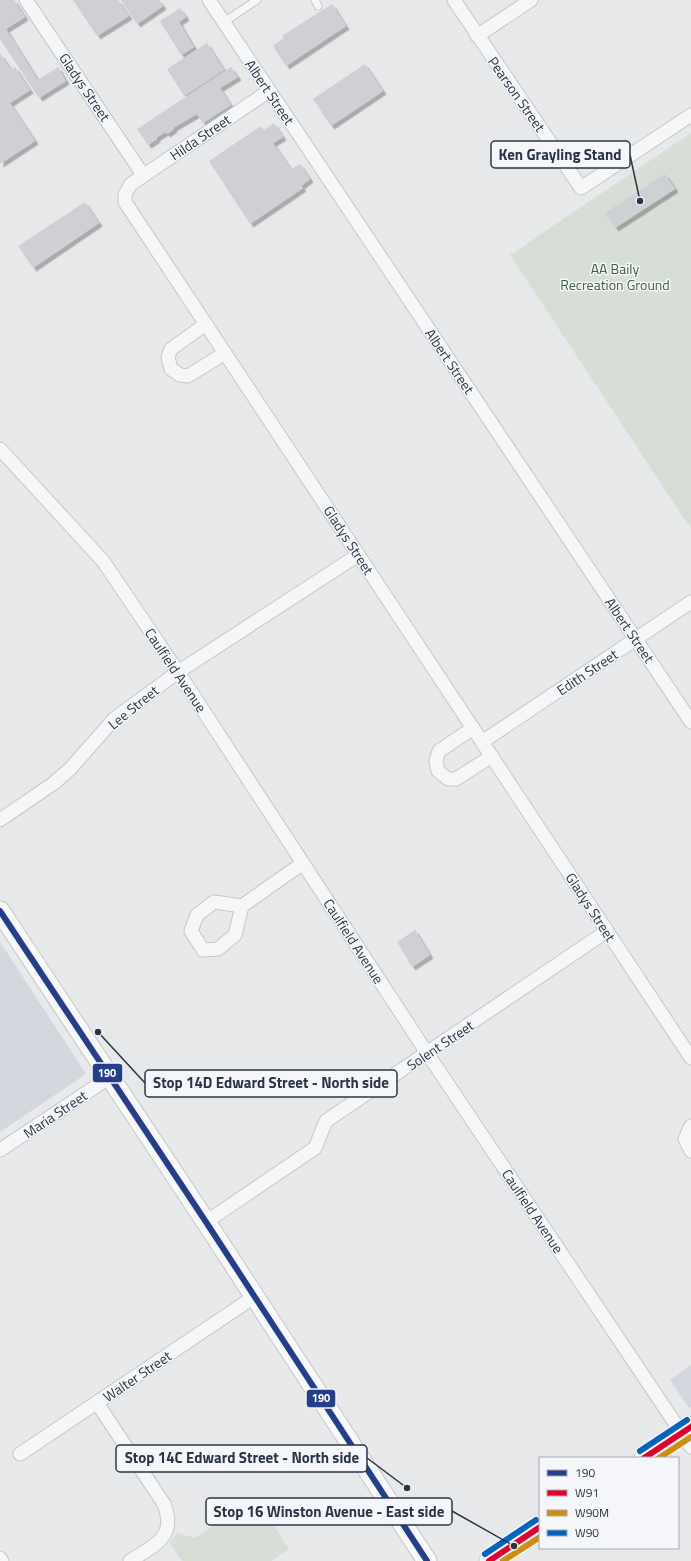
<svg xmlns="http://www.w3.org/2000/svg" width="691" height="1561" font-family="'Titillium Web',sans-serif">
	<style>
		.built { fill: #d4d7dd }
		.green { fill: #d6ded6 }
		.building { fill: #ced0d3; filter: url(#shadow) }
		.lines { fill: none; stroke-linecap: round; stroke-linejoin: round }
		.lane-casing { stroke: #c4c6c8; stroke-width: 9 }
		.street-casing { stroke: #c4c6c8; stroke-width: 15 }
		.secondary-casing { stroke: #c4c6c8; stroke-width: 21 }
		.lane { stroke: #f5f6f7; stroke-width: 7 }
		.street { stroke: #f5f6f7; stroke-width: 13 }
		.secondary { stroke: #f8f8f8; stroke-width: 19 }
		.bus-1-casing { stroke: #f4f6f9; stroke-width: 9 }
		.bus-2-casing { stroke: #f4f6f9; stroke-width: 9 }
		.bus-3-casing { stroke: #f4f6f9; stroke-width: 9 }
		.bus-4-casing { stroke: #f4f6f9; stroke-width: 9 }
		.bus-1 { stroke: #243e8c; stroke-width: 6 }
		.bus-2 { stroke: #e4002b; stroke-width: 6 }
		.bus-3 { stroke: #ce8f0e; stroke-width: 6 }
		.bus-4 { stroke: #0065bd; stroke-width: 6 }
		.labels { text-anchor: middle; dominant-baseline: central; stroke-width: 3; stroke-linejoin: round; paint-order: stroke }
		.street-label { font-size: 14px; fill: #2b3445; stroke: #f4f6f9 }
		.park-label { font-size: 14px; fill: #3f6138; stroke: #f4f6f9 }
		.leader { fill: none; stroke: #2b3445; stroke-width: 1.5 }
		.callout-dot { fill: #2b3445; stroke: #f4f6f9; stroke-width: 1.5 }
		.callout { fill: #f4f6f9; stroke: #2b3445; stroke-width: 1.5 }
		.callout-label { font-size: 15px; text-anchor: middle; font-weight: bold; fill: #2b3445 }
		.line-badge { stroke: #f4f6f9; stroke-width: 1.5 }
		.badge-label { font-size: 11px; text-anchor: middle; font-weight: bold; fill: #fff }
	</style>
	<defs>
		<filter id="shadow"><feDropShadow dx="3.5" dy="3.5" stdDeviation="0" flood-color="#0004"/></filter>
	</defs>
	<rect width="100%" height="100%" fill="#e6e8ea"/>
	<g class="built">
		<path d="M 0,942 L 86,1074 L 0,1132 Z"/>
		<path d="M 691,1365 L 691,1407 L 689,1408 L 670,1380 Z"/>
	</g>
	<g class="green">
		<path d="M 691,133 L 691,529 L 510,255 Z"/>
		<path d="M 256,1498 L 289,1549 L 271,1561 L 182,1561 L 170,1543 L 177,1533 L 195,1538 Z"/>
	</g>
	<g class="building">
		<path d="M 0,0 L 14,0 L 25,17 L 6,29 L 38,80 L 58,67 L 66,81 L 39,98 L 0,39 Z"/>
		<path d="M 73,0 L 118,0 L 129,16 L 97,36 Z"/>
		<path d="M 121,0 L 159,0 L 163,6 L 137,24 Z"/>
		<path d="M 332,4 L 346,26 L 286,66 L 273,46 L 284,38 L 282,36 Z"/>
		<path d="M 180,8 L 186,17 L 179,22 L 194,47 L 181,55 L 160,21 Z"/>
		<path d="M 207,43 L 224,70 L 184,96 L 167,69 Z"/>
		<path d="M 0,53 L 11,70 L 15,67 L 30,90 L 10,103 L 35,141 L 0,164 Z"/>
		<path d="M 365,64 L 383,91 L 331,126 L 313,99 Z"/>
		<path d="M 231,67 L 238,77 L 220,88 L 231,105 L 203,123 L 197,114 L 173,128 L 174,129 L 167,134 L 165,132 L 156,138 L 157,139 L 148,145 L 137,129 Z"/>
		<path d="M 274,123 L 283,137 L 273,143 L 291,169 L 300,164 L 310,179 L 301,186 L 303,188 L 250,224 L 209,161 L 261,126 L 264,130 Z"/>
		<path d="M 665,174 L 675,189 L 615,228 L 605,213 Z"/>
		<path d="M 85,202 L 99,223 L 33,268 L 18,246 Z"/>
		<path d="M 415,930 L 430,955 L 412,967 L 397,942 Z"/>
	</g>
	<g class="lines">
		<defs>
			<g id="lane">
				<path d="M 315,0 L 318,6"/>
				<path d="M 224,22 L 257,0"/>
			</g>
			<g id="street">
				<path d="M 26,0 L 143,175"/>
				<path d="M 209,0 L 691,722"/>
				<path d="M 454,0 L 581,188 L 691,115"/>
				<path d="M 477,36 L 531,0"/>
				<path d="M 269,91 L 131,184 L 125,194 L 125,202 L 691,1058"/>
				<path d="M 206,324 L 171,349 L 168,357 L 171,369 L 180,375 L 188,376 L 225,353"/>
				<path d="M 0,449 L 103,561 L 178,672 L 427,1053 L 691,1447"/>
				<path d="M 473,728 L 439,751 L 436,761 L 438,771 L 448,779 L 456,779 L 492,756"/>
				<path d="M 482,742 L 691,602"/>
				<path d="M 0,820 L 54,783 L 70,769 L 115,718 L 178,672 L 358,555"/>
				<path d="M 242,906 L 214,902 L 197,915 L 191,931 L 203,950 L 218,949 L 235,935 L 242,906 L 303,863"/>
				<path d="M 691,1126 L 685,1139 L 691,1151"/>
				<path d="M 0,1150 L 110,1077"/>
				<path d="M 206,1222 L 315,1148 L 326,1121 L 607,931"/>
				<path d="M 97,1403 L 164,1504 C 177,1537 155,1545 130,1561"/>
				<path d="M 20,1454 L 254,1297"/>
				<path d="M 0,1558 L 2,1561"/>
			</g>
			<g id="secondary">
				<path d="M 0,911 L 206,1222 L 427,1561"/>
				<path d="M 644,1458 L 691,1427"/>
				<path d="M 489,1561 L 540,1527"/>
			</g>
		</defs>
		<use href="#lane" class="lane-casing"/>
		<use href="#street" class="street-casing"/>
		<use href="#secondary" class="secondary-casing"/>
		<use href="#lane" class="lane"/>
		<use href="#street" class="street"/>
		<use href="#secondary" class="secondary"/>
		<defs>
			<path id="bus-1" d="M 0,911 L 206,1222 L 427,1561"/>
			<g id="bus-2">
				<path d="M 644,1458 L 691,1427"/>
				<path d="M 489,1561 L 540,1527"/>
			</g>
			<g id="bus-3">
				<path d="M 659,1458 L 691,1437"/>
				<path d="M 503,1561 L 540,1537"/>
			</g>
			<g id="bus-4">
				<path d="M 640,1451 L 687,1420"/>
				<path d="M 485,1554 L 536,1520"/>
			</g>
		</defs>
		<use href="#bus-1" class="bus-1-casing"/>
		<use href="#bus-2" class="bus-2-casing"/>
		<use href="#bus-3" class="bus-3-casing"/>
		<use href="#bus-4" class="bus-4-casing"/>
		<use href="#bus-1" class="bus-1"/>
		<use href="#bus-2" class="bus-2"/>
		<use href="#bus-3" class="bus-3"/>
		<use href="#bus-4" class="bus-4"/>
	</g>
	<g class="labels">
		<g class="street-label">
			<text transform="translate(85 87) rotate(56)">Gladys Street</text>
			<text transform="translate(270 92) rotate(56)">Albert Street</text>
			<text transform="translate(517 94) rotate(55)">Pearson Street</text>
			<text transform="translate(200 137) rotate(-34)">Hilda Street</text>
			<text transform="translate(450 361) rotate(56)">Albert Street</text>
			<text transform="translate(349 540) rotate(57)">Gladys Street</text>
			<text transform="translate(630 630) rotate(56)">Albert Street</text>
			<text transform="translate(176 670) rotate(56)">Caulfield Avenue</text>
			<text transform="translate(587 672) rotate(-34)">Edith Street</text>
			<text transform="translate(133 707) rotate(-39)">Lee Street</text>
			<text transform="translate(591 907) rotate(57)">Gladys Street</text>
			<text transform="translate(354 941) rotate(57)">Caulfield Avenue</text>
			<text transform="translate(440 1045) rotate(-34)">Solent Street</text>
			<text transform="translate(55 1114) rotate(-34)">Maria Street</text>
			<text transform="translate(533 1211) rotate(56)">Caulfield Avenue</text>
			<text transform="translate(137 1376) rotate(-34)">Walter Street</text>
		</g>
		<g class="park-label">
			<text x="615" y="268">AA Baily<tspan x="615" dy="16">Recreation Ground</tspan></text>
		</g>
	</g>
	<path class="leader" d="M640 201L630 155M98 1032L145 1083M407 1488L367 1458M514 1546L452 1511"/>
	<g class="callout-dot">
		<circle cx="640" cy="201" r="4"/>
		<circle cx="98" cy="1032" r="4"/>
		<circle cx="407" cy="1488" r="4"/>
		<circle cx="514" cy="1546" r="4"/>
	</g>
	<g class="callout">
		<rect x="491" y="141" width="139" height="27" rx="4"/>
		<rect x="145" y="1070" width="252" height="27" rx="4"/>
		<rect x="116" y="1445" width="251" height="27" rx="4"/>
		<rect x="206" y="1498" width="246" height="27" rx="4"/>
	</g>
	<g class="callout-label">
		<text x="560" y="160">Ken Grayling Stand</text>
		<text x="271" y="1088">Stop 14D Edward Street - North side</text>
		<text x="242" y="1463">Stop 14C Edward Street - North side</text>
		<text x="329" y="1517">Stop 16 Winston Avenue - East side</text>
	</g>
	<g class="line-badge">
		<rect x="92" y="1063" width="31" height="20" rx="4" fill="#243e8c"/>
		<rect x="306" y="1389" width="30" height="19" rx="4" fill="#243e8c"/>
	</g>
	<g class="badge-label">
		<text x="107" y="1077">190</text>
		<text x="321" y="1402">190</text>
	</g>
	<rect x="539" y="1457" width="140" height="92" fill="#f4f6f9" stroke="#a4a8b1"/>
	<rect x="547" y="1470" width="20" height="6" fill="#243e8c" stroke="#a4a8b1"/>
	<text x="575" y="1477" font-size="12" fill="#2b3445">190</text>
	<rect x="547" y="1490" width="20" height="6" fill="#e4002b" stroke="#a4a8b1"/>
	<text x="575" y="1497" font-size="12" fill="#2b3445">W91</text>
	<rect x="547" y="1510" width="20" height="6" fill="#ce8f0e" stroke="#a4a8b1"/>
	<text x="575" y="1517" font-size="12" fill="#2b3445">W90M</text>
	<rect x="547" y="1530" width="20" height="6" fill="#0065bd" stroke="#a4a8b1"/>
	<text x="575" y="1537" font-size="12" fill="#2b3445">W90</text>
</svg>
